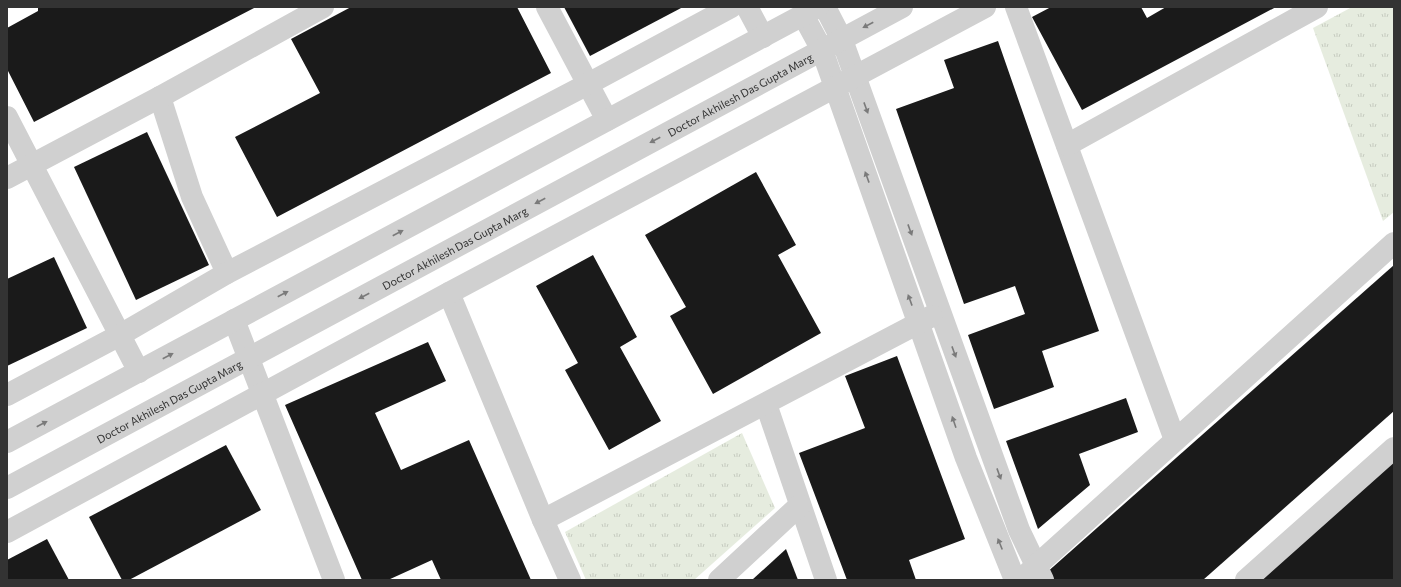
<svg xmlns="http://www.w3.org/2000/svg" width="1401" height="587" font-family="Commissioner,sans-serif">
	<style>
		.park { fill: url(#park-tufts) }
		.building { fill: #1a1a1a }
		.lines { fill: none; stroke-linecap: round; stroke-linejoin: round }
		.minor { stroke: #d0d0d0; stroke-width: 22 }
		.tertiary { stroke: #d0d0d0; stroke-width: 22 }
		.oneway { fill: #7a7a7a }
		.labels { text-anchor: middle; dominant-baseline: central; stroke-width: 4; stroke-linejoin: round; paint-order: stroke }
		.street-label { font-size: 11px; fill: #333; stroke: #fff }
	</style>
	<defs>
		<pattern id="park-tufts" width="24" height="20" patternUnits="userSpaceOnUse"><rect width="24" height="20" fill="#e6ecdf"/><path d="M3 7l-1-3M5 7V3M7 7l1-3M15 17l-1-3M17 17v-4M19 17l1-3" fill="none" stroke="#c6cbc0"/></pattern>
	</defs>
	<rect width="100%" height="100%" fill="#fff"/>
	<g class="park">
		<path d="M 1352,7 L 1394,7 L 1394,212 L 1383,221 L 1313,28 Z"/>
		<path d="M 742,433 L 775,508 L 694,580 L 586,580 L 565,532 Z"/>
	</g>
	<g class="building">
		<path d="M 38,7 L 256,7 L 34,122 L 7,69 L 7,28 L 38,11 Z"/>
		<path d="M 351,7 L 517,7 L 551,73 L 277,217 L 235,137 L 320,93 L 291,39 Z"/>
		<path d="M 564,7 L 683,7 L 590,56 Z"/>
		<path d="M 1051,7 L 1141,7 L 1147,18 L 1166,7 L 1276,7 L 1082,110 L 1032,17 Z"/>
		<path d="M 998,41 L 1099,331 L 1042,351 L 1054,387 L 994,409 L 968,335 L 1025,314 L 1015,286 L 964,304 L 896,109 L 954,88 L 944,60 Z"/>
		<path d="M 147,132 L 209,265 L 136,300 L 74,167 Z"/>
		<path d="M 756,172 L 796,245 L 778,255 L 821,333 L 713,394 L 670,316 L 686,307 L 645,235 Z"/>
		<path d="M 593,255 L 637,337 L 620,347 L 661,421 L 609,450 L 565,370 L 578,363 L 536,286 Z"/>
		<path d="M 54,257 L 87,328 L 7,366 L 7,279 Z"/>
		<path d="M 1394,265 L 1394,411 L 1203,580 L 1051,580 L 1045,574 Z"/>
		<path d="M 428,342 L 446,381 L 375,413 L 401,470 L 469,440 L 531,580 L 441,580 L 432,560 L 388,580 L 362,580 L 285,405 Z"/>
		<path d="M 897,356 L 965,539 L 909,560 L 916,580 L 847,580 L 799,453 L 865,428 L 845,376 Z"/>
		<path d="M 1126,398 L 1138,432 L 1079,454 L 1090,485 L 1038,529 L 1006,441 Z"/>
		<path d="M 226,445 L 261,510 L 129,580 L 122,580 L 89,517 Z"/>
		<path d="M 1394,457 L 1394,580 L 1258,580 Z"/>
		<path d="M 47,539 L 69,580 L 7,580 L 7,560 Z"/>
		<path d="M 786,549 L 798,580 L 752,580 Z"/>
	</g>
	<g class="lines">
		<g class="minor">
			<path d="M 547,7 L 607,120"/>
			<path d="M 747,7 L 763,37"/>
			<path d="M 825,7 L 842,40 L 1019,530 L 1043,580"/>
			<path d="M 1016,7 L 1175,440"/>
			<path d="M 803,15 L 822,50 L 966,458 L 1015,580"/>
			<path d="M 160,97 L 192,197 L 227,273"/>
			<path d="M 7,117 L 139,372"/>
			<path d="M 1067,145 L 1317,7"/>
			<path d="M 7,178 L 160,97 L 323,7"/>
			<path d="M 449,293 L 543,520 L 570,580"/>
			<path d="M 234,320 L 334,580"/>
			<path d="M 7,395 L 120,335 L 227,273 L 588,84 L 731,7"/>
			<path d="M 766,404 L 826,580"/>
			<path d="M 543,520 L 932,316"/>
			<path d="M 7,532 L 449,293 L 985,7"/>
			<path d="M 1026,575 L 1394,243"/>
			<path d="M 719,580 L 800,505"/>
			<path d="M 1246,580 L 1394,448"/>
		</g>
		<g class="tertiary">
			<path d="M 7,442 L 818,7"/>
			<path id="s1" d="M 7,488 L 902,7"/>
		</g>
	</g>
	<defs><path id="oneway-solid" d="M-6-.8H1V-3.2L6.5 0L1 3.2V.8H-6Z"/></defs>
	<g class="oneway">
		<use href="#oneway-solid" transform="translate(868 25) rotate(152)"/>
		<use href="#oneway-solid" transform="translate(866 108) rotate(70)"/>
		<use href="#oneway-solid" transform="translate(655 140) rotate(152)"/>
		<use href="#oneway-solid" transform="translate(867 177) rotate(-110)"/>
		<use href="#oneway-solid" transform="translate(540 201) rotate(152)"/>
		<use href="#oneway-solid" transform="translate(910 230) rotate(70)"/>
		<use href="#oneway-solid" transform="translate(398 233) rotate(-28)"/>
		<use href="#oneway-solid" transform="translate(283 294) rotate(-28)"/>
		<use href="#oneway-solid" transform="translate(364 296) rotate(152)"/>
		<use href="#oneway-solid" transform="translate(910 300) rotate(-110)"/>
		<use href="#oneway-solid" transform="translate(954 352) rotate(70)"/>
		<use href="#oneway-solid" transform="translate(168 356) rotate(-28)"/>
		<use href="#oneway-solid" transform="translate(954 422) rotate(-109)"/>
		<use href="#oneway-solid" transform="translate(42 424) rotate(-28)"/>
		<use href="#oneway-solid" transform="translate(999 474) rotate(70)"/>
		<use href="#oneway-solid" transform="translate(1000 544) rotate(-112)"/>
	</g>
	<g class="labels">
		<g class="street-label">
			<text stroke="none"><textPath href="#s1" startOffset="832">Doctor Akhilesh Das Gupta Marg</textPath></text>
			<text stroke="none"><textPath href="#s1" startOffset="508">Doctor Akhilesh Das Gupta Marg</textPath></text>
			<text stroke="none"><textPath href="#s1" startOffset="184">Doctor Akhilesh Das Gupta Marg</textPath></text>
		</g>
	</g>
	<rect width="1401" height="587" fill="none" stroke="#333333" stroke-width="16"/>
</svg>
